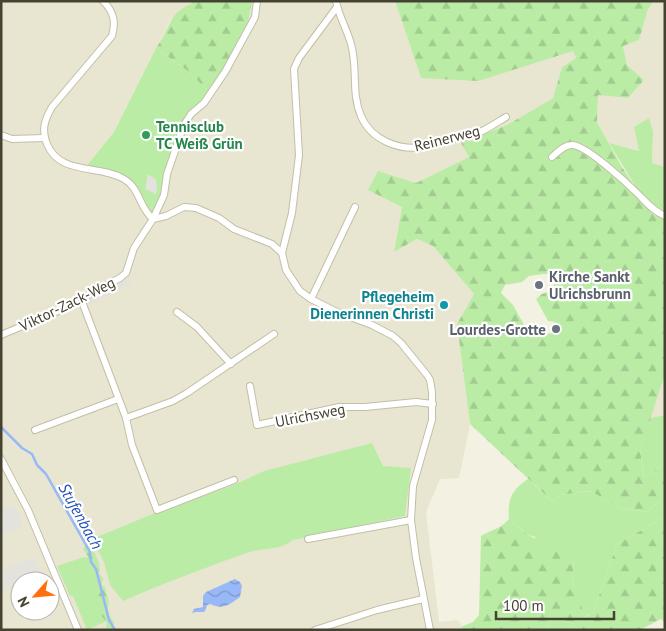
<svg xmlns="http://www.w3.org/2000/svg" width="666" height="631" font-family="'PT Sans',sans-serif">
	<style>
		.residential { fill: #e8e6d0; fill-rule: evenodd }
		.grass { fill: #bbeca6 }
		.forest { fill: url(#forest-firs); fill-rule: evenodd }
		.parking { fill: #e3e2dc }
		.water { fill: url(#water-waves) }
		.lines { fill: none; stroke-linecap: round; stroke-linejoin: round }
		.stream { stroke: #98b8f7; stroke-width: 2.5 }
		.street-casing { stroke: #c2bfa7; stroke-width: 8 }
		.street { stroke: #fff; stroke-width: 6 }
		.leisure-dot { fill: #2e9e5b; stroke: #fff; stroke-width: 2 }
		.worship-dot { fill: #6b7280; stroke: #fff; stroke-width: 2 }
		.culture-dot { fill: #0f9aa8; stroke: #fff; stroke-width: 2 }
		.labels { text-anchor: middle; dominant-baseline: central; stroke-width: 4.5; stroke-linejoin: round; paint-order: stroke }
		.leisure-label { font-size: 15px; font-weight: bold; fill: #27864d; stroke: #fff; text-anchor: start }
		.street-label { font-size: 15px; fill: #454232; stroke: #fff }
		.worship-label { font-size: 15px; font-weight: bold; fill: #5b616d; stroke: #fff; text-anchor: start }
		.culture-label { font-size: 15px; font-weight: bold; fill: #0d838f; stroke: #fff; text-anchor: end }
		.water-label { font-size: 16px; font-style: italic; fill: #2253ba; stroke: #fff }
	</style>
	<defs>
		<pattern id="forest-firs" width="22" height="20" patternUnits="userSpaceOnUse" patternTransform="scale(1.25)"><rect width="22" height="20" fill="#bbeca6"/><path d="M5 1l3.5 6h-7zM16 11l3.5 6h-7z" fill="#a2cc8f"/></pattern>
		<pattern id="water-waves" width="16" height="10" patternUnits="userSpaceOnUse" patternTransform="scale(1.25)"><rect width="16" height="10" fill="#98b8f7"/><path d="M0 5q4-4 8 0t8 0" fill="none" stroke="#7e97c9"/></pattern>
	</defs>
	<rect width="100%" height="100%" fill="#f3f2e2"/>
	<g class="residential">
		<path d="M 1,1 L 192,1 L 191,4 L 170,20 L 160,43 L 156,48 L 114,132 L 88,164 L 184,125 L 204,103 L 244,46 L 252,1 L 395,1 L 421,78 L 573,51 L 576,58 L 562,67 L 553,98 L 507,125 L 462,143 L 469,157 L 416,183 L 378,171 L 369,189 L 402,207 L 394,252 L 417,239 L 433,246 L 474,294 L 457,324 L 470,424 L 459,478 L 440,479 L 426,512 L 439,622 L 458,620 L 464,630 L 1,630 ZM 20,581 L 50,581 L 50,611 L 20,611 Z"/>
		<path d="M 654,1 L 665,1 L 665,167 L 652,163 L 653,132 L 640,151 L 609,143 L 597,122 L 598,95 L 628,98 L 644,80 L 627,65 L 623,46 L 639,40 L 648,9 Z"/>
		<path d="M 665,374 L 665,415 L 650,418 Z"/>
	</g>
	<g class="grass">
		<path d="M 156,48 L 188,71 L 211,94 L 184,125 L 167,184 L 153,219 L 130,183 L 89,170 L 88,164 L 114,132 Z"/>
		<path d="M 649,118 L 653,132 L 652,163 L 665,167 L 665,212 L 643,199 L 609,143 L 639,151 L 634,127 Z"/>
		<path d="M 665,415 L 665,464 L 644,478 L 640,450 L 650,418 Z"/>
		<path d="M 372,443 L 383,466 L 411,468 L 405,516 L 293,540 C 281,550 264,548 249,552 C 207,567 164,583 123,601 L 110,585 L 104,562 L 92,539 L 155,513 L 234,485 L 264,471 Z"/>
		<path d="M 528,479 L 553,502 L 560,495 L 590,491 L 621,508 L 646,512 L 665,497 L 665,517 L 617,544 L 593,613 L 584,617 L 572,578 L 574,562 L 541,560 L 535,537 L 528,535 L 509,519 C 507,500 512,489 528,479 Z"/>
		<path d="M 84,557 L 89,558 L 99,601 L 101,604 L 107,621 L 87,630 L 73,596 L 70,596 L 57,566 Z"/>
		<path d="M 552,621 L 571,621 L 575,630 L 545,630 Z"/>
	</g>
	<g class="forest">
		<path d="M 192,1 L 252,1 L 244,46 L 211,94 L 188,71 L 156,48 C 170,31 167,13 191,4 Z"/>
		<path d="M 395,1 L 654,1 L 648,9 L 639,40 L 623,46 L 627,65 L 644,80 L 628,98 L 598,95 L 597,122 L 622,167 L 654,215 L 665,218 L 665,374 L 640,450 L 644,478 L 665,464 L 665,497 L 646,512 L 621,508 L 590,491 L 560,495 L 553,502 L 470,424 L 457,324 L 474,294 L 433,246 L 417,239 L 394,252 L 402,207 L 368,190 L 378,171 L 416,183 L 469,157 L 461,143 L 507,125 L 553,98 L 562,67 L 576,58 L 573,51 L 478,81 L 421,78 ZM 543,274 L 551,274 L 555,289 L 542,294 L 536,299 L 548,321 L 555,322 L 558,329 C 551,338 537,332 527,330 L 513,305 L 501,293 L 505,285 L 522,282 L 529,276 Z"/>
		<path d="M 665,517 L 665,623 L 661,619 L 640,630 L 575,630 L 571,621 L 552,621 L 545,630 L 464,630 L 461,627 L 473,622 L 479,615 L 481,536 C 491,530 502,528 509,519 L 528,535 L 538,540 L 541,560 L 563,547 L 574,563 L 572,578 L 585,617 L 593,613 L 617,544 Z"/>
		<path d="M 88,541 C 93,551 102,562 99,573 L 104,580 L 102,582 L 102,585 L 105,587 L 109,603 C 106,610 110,617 114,622 L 113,630 L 106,628 L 107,621 C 99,616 101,611 101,604 L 99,601 L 92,578 L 91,565 L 89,564 L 87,559 L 89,558 L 83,549 Z"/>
	</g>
	<g class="parking">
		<path d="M 148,174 L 156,180 L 157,186 L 156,194 L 145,189 Z"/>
		<path d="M 131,277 L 130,284 L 89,305 L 87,300 Z"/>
		<path d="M 15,505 L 23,526 L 1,535 L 1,510 Z"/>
		<path d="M 34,557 L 43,575 L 28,581 L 20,581 L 20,584 L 1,592 L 1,570 Z"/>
	</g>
	<path class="water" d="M 235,579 L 240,582 L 242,586 L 240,597 C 229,605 223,610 210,604 L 207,605 L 206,609 L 204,612 L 196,612 L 192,613 L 194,609 L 203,607 L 203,596 L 206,592 Z"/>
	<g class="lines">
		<path class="stream" d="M 1,427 L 22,448 L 32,454 L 37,465 L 46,474 L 90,552 L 91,562 L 96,569 L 109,620 L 115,630"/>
		<defs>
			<g id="street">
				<path d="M 103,1 C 114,12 116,22 112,36 L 52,107 C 45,119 41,130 47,144 C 60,176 99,164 124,179 C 140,188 139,208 153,219 L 166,216 L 184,207 L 196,208 L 219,218 L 234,229 L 272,244 L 282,253 L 286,270 L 300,291 L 311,299 L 337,312 L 372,325 L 393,336 L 401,343 L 427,375 L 430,380 L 432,392 L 432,420 L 413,486 L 411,520 L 416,558 L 430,630"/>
				<path d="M 336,1 C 339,17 347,29 351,44 C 358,68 351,93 361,116 C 371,140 399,151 424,147 C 429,146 433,142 438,141 C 450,138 464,139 476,134 C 486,130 496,123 506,117"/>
				<path d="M 1,135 L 12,139 L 45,138"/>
				<path d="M 552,157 C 558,152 564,145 572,145 C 586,145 627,183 638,194 C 646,202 653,211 665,216"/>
				<path d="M 282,253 L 292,213 L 299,155 L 294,69 L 299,58 L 337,7"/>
				<path d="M 81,299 L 126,418 L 132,445 L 157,510 L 234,480"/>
				<path d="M 311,299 L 355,207"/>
				<path d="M 177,312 L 197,327 L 231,364"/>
				<path d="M 1,335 L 58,311 L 120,278 L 126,273 L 134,248 L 153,219 L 164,195 L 167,174 L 184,125 L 191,114 L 204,103 L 225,72 L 255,17 L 257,1"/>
				<path d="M 250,386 L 257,425 L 339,407 L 365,407 L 416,402 L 433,404"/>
				<path d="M 126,418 L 173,401 L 187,393 L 274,334"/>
				<path d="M 35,430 L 118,399"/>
				<path d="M 1,459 L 28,510 L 78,630"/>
				<path d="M 308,539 L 411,520"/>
				<path d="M 315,630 L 377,610 L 423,599"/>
			</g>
		</defs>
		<use href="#street" class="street-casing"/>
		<use href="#street" class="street"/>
	</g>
	<circle class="leisure-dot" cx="146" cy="135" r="5"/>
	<g class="worship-dot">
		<circle cx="539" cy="285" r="5"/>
		<circle cx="556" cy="329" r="5"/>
	</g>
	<circle class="culture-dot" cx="444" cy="305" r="5"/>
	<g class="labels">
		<g class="leisure-label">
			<text x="156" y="126">Tennisclub<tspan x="156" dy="17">TC Weiß Grün</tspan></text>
		</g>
		<g class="street-label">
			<text transform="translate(447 138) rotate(-14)">Reinerweg</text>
			<text transform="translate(67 304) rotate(-26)">Viktor-Zack-Weg</text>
			<text transform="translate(310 415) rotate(-11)">Ulrichsweg</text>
		</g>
		<g class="worship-label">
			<text x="549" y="276">Kirche Sankt<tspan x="549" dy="17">Ulrichsbrunn</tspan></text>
			<text x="546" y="329" text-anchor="end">Lourdes-Grotte</text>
		</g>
		<g class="culture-label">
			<text x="434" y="296">Pflegeheim<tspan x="434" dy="17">Dienerinnen Christi</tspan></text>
		</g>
		<g class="water-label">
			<text transform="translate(81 516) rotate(61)">Stufenbach</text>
		</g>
	</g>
	<rect width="666" height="631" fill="none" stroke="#454232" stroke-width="5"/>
	<g transform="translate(35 596) rotate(243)"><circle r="24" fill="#ffffff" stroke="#b5b3ad"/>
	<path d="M0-4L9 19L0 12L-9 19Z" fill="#ff6f0d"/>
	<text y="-8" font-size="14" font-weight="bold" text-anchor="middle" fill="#454232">N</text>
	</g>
	<path d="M496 611v8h118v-8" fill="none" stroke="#454232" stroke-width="2.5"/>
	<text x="503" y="611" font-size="15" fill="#454232" stroke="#ffffff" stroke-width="4" paint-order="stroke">100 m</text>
</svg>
